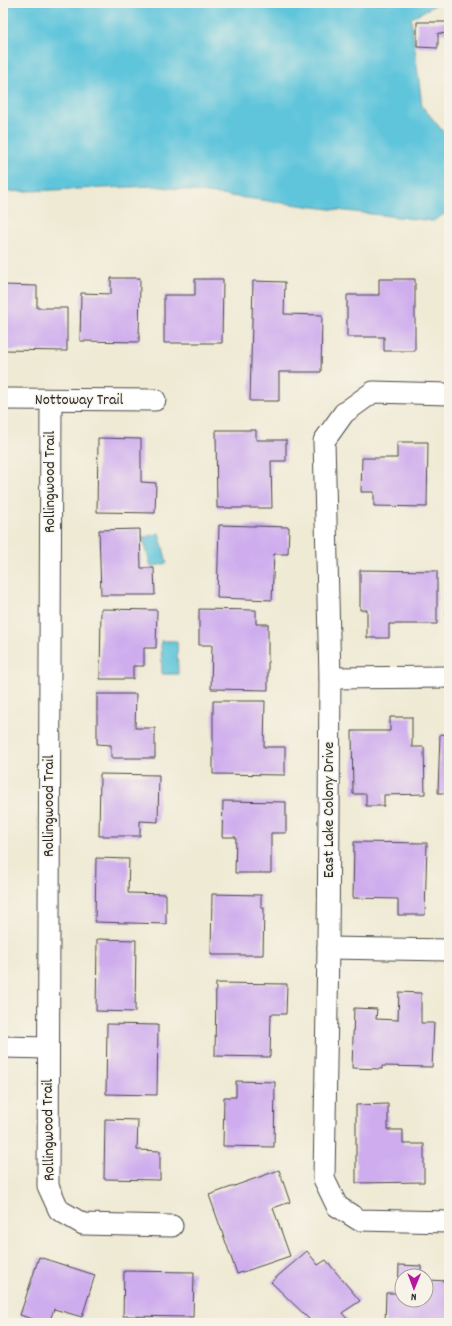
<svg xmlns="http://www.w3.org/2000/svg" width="452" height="1326" font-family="Dekko,sans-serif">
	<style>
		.water { fill: #5ec5db; stroke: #447883 }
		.building { fill: #ceacee }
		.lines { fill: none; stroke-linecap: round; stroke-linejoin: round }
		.minor-casing { stroke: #484844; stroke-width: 23 }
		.minor { stroke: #fff; stroke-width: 21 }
		.labels { text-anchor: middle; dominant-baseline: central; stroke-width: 3; stroke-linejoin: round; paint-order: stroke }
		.street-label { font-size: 16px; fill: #2b2b2b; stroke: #f7f3e8 }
	</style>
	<rect width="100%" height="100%" fill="#f7f3e8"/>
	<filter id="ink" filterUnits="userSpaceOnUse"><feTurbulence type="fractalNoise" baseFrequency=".025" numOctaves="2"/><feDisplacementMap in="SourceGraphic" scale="8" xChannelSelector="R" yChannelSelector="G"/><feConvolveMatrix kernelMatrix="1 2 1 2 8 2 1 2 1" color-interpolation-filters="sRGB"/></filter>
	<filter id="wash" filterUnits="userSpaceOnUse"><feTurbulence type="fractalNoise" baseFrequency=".012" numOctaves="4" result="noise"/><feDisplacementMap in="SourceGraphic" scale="16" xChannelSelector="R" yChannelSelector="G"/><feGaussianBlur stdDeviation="0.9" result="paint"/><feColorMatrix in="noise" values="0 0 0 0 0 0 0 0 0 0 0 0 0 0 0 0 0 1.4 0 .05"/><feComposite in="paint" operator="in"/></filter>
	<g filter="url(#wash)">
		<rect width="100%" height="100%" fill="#efead4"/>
		<g class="water">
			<path d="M 3,3 L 439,3 L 411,18 L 422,106 L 449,139 L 449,211 L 433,221 L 337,210 L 154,186 L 3,192 Z"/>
			<path d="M 159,533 L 167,563 L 151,567 L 143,538 Z"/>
			<path d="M 161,641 L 177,641 L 178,674 L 162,674 Z"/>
		</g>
		<g id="blocks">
			<g class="building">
				<path d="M 417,22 L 449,22 L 449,34 L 438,33 L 438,48 L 417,47 Z"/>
				<path d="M 111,278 L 140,278 L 139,342 L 80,341 L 81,293 L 111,294 Z"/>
				<path d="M 195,279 L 223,279 L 222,343 L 164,343 L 164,295 L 195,295 Z"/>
				<path d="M 379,279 L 415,279 L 415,351 L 384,351 L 384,337 L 347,337 L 347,295 L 379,295 Z"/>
				<path d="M 253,281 L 285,282 L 284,314 L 322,315 L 321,372 L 279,372 L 279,401 L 250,401 Z"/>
				<path d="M 3,285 L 37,286 L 37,308 L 67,308 L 67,351 L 3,350 Z"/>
				<path d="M 216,430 L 256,430 L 256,440 L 286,440 L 286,461 L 271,461 L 272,508 L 217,508 Z"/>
				<path d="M 98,438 L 141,439 L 141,482 L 156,483 L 155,513 L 97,512 Z"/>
				<path d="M 397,442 L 428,442 L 427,507 L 374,506 L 374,492 L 361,492 L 362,458 L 397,458 Z"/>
				<path d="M 219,525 L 289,527 L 288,554 L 274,554 L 272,600 L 217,598 Z"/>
				<path d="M 140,529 L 141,568 L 154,568 L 155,595 L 101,595 L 99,530 Z"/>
				<path d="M 360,570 L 437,571 L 437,624 L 389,624 L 389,638 L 367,638 L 367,610 L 360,610 Z"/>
				<path d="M 447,578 L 449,578 L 449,627 L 446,627 Z"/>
				<path d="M 101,609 L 157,610 L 156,648 L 144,648 L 144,666 L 133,666 L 133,679 L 100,679 Z"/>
				<path d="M 199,609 L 256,610 L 256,624 L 268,624 L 268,690 L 211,689 L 212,645 L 199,645 Z"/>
				<path d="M 97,694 L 136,694 L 135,728 L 155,728 L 155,758 L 111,758 L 111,745 L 97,744 Z"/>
				<path d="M 213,701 L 265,701 L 264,747 L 285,747 L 285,775 L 213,774 Z"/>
				<path d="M 390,717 L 412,717 L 412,747 L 424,747 L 425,794 L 384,795 L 384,806 L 366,806 L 366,794 L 353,794 L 352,731 L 390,731 Z"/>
				<path d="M 440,734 L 449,735 L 449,793 L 438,793 Z"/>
				<path d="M 100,774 L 159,775 L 158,822 L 140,821 L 140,836 L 99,836 Z"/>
				<path d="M 223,801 L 286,802 L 286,833 L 271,833 L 271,873 L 235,873 L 236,837 L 222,837 Z"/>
				<path d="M 354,842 L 427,843 L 425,915 L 398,915 L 398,899 L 353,898 Z"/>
				<path d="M 96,858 L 129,859 L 128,893 L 166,894 L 166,924 L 95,922 Z"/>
				<path d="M 212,894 L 261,895 L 261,908 L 264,908 L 263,955 L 211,955 Z"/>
				<path d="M 97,939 L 136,940 L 135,1012 L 96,1011 Z"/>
				<path d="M 216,983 L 287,984 L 286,1014 L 271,1014 L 270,1057 L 215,1056 Z"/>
				<path d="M 399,992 L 421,993 L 421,1023 L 434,1023 L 432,1067 L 382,1066 L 382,1069 L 352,1068 L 354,1008 L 377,1009 L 376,1019 L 398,1020 Z"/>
				<path d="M 107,1024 L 158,1025 L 157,1095 L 106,1094 Z"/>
				<path d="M 236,1081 L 275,1082 L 274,1147 L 223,1146 L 224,1097 L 236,1097 Z"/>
				<path d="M 388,1104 L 388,1130 L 403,1130 L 403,1144 L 424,1144 L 424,1182 L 356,1183 L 356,1105 Z"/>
				<path d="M 105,1119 L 138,1120 L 137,1150 L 160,1151 L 160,1180 L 104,1179 Z"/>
				<path d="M 279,1170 L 290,1202 L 273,1208 L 290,1256 L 237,1274 L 209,1195 Z"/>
				<path d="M 307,1251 L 318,1265 L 326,1260 L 360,1301 L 342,1313 L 351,1323 L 305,1323 L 309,1319 L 271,1282 Z"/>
				<path d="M 39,1257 L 95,1275 L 82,1317 L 54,1309 L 49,1323 L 45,1323 L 20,1315 Z"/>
				<path d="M 399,1265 L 421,1266 L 421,1276 L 402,1276 L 402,1300 L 426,1300 L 426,1280 L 449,1281 L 449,1323 L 385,1323 L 386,1293 L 398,1293 Z"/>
				<path d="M 124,1271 L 194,1272 L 193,1317 L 123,1316 Z"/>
			</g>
		</g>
	</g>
	<g filter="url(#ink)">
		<use href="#blocks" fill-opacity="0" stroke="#484844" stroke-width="1"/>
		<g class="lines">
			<defs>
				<g id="minor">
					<path d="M 449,394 L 373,392 L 344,413 L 324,441 L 330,678 L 328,948 L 324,1179 L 337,1206 L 359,1220 L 449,1222"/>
					<path d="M 3,399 L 155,400"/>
					<path d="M 51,400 L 48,1186 L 59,1210 L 83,1224 L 172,1226"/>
					<path d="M 330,678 L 449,677"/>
					<path d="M 328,948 L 449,950"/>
					<path d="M 3,1047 L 48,1048"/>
				</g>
			</defs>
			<use href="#minor" class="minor-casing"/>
			<use href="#minor" class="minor"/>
		</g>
	</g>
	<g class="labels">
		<g class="street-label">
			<text x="79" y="400">Nottoway Trail</text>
			<text transform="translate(50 482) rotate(-90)">Rollingwood Trail</text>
			<text transform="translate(49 806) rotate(-90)">Rollingwood Trail</text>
			<text transform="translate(329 810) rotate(-90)">East Lake Colony Drive</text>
			<text transform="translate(49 1130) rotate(-91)">Rollingwood Trail</text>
		</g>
	</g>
	<rect width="452" height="1326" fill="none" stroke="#f7f3e8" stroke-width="16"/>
	<g transform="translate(414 1288) rotate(181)"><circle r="19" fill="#f7f3e8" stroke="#a5a39c"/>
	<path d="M0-3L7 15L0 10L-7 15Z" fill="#b5179e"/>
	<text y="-6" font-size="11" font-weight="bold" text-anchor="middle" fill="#2b2b2b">N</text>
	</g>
</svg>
